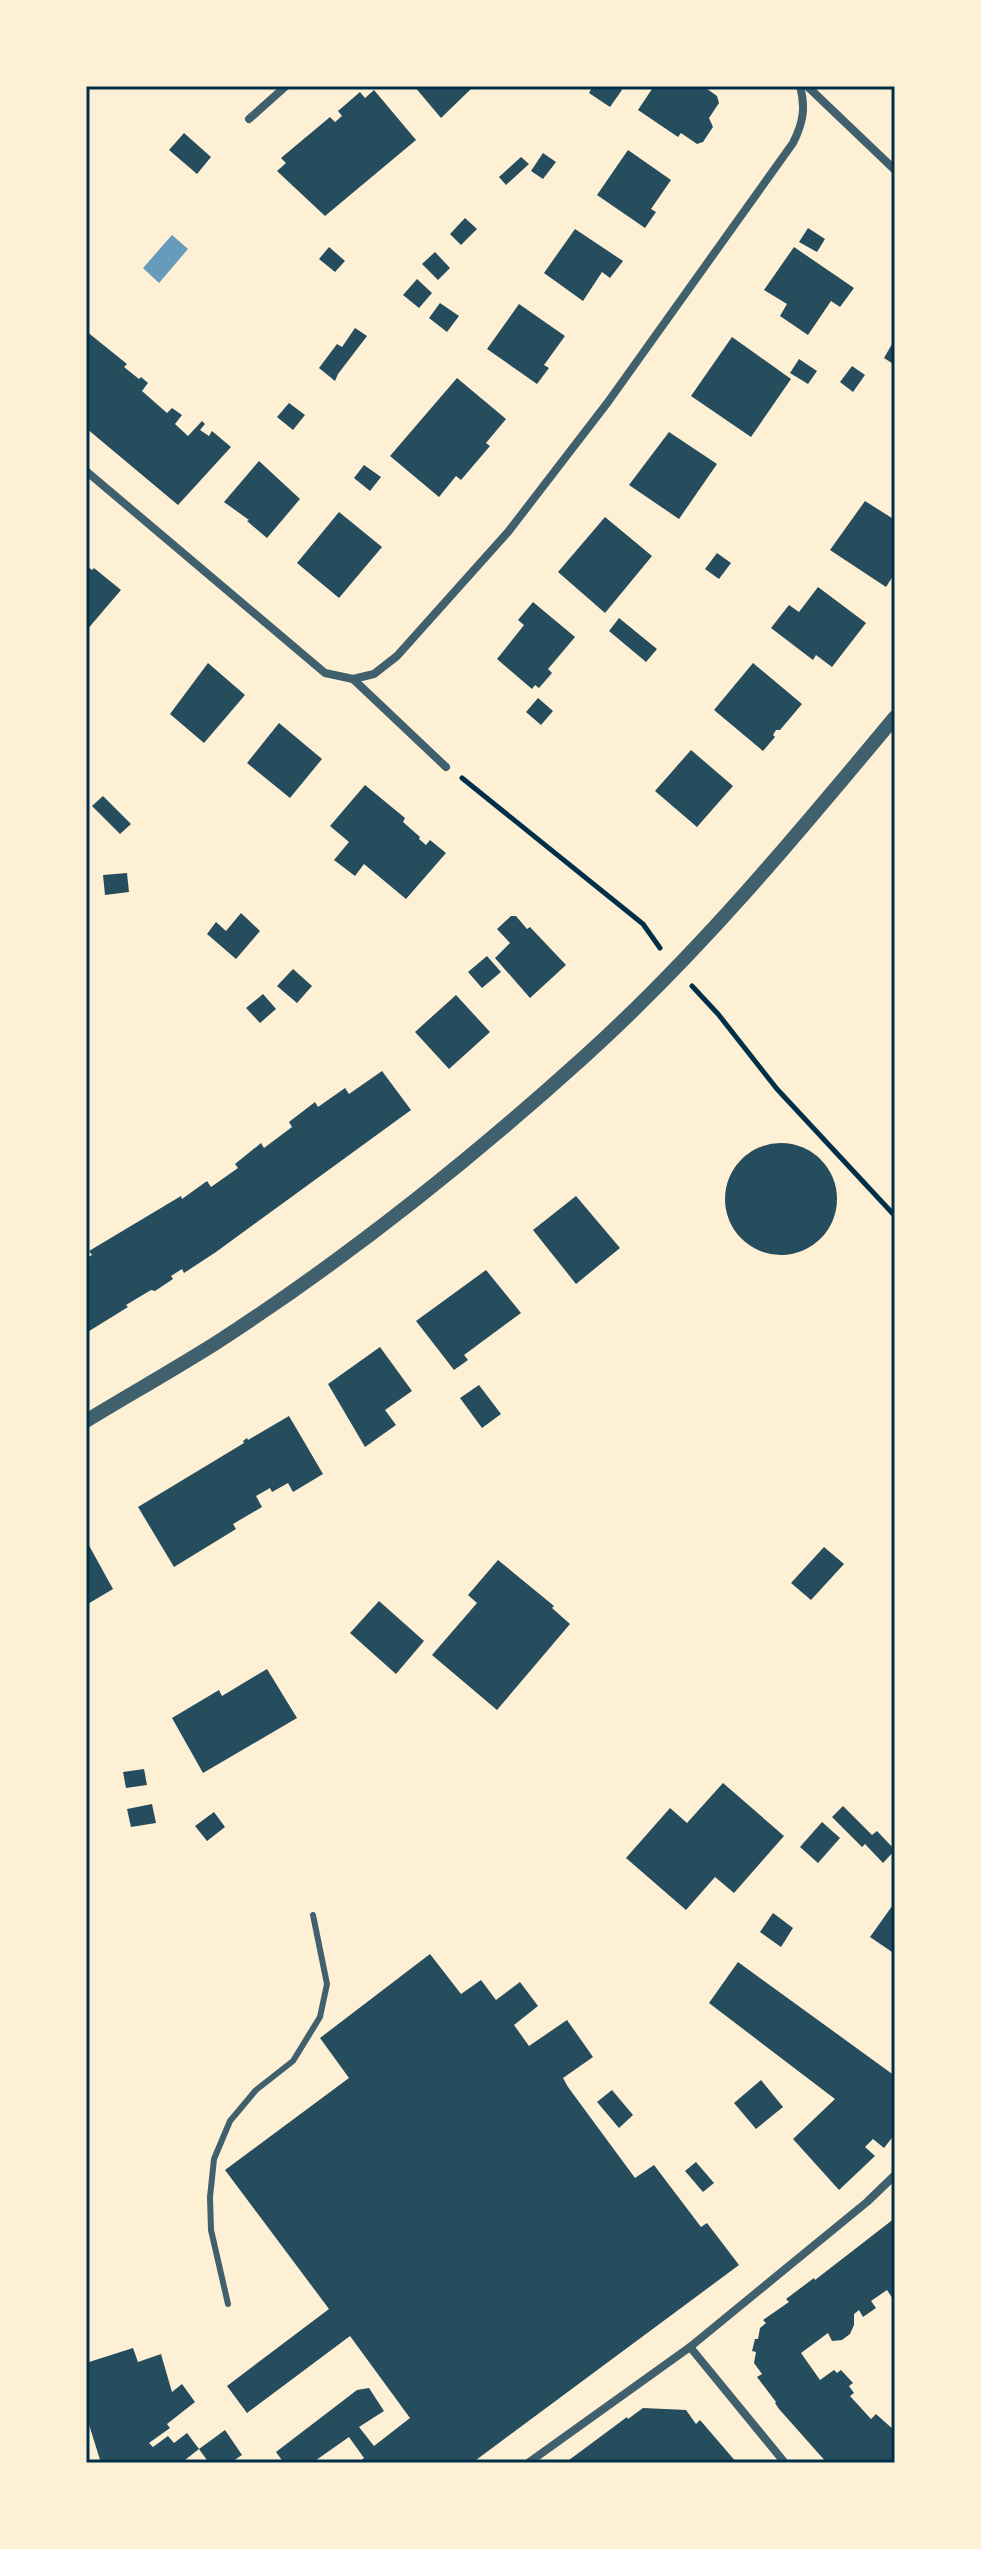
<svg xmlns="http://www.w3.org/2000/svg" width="981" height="2549" font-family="'Fira Sans Condensed',sans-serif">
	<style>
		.water { fill: #669bbc }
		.building { fill: #264d5e }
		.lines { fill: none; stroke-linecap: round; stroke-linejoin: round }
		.path { stroke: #003049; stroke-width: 5 }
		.service { stroke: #3f606c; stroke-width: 6 }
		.minor { stroke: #3f606c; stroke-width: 8 }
		.tertiary { stroke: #3f606c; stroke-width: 14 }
		.neatline { fill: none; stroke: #003049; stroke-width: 3 }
	</style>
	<rect width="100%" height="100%" fill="#fdf0d5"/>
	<path class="water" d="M 172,235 L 188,249 L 159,283 L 143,268 Z"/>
	<g class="building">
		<path d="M 414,86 L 474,86 L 441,118 Z"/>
		<path d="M 593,86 L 617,86 L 622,90 L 610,107 L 589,93 Z"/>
		<path d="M 654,86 L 703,86 L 717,96 L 719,103 L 709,118 L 713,127 L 703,142 L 697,144 L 681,133 L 678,137 L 638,110 Z"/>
		<path d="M 374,90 L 416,140 L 325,216 L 277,171 L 286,163 L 281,158 L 330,117 L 335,122 L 342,116 L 338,111 L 360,92 L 365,98 Z"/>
		<path d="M 184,133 L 211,157 L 197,174 L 169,150 Z"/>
		<path d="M 628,150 L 671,180 L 651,209 L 656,212 L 645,228 L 597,195 Z"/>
		<path d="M 543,153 L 556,162 L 543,179 L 531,171 Z"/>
		<path d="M 521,157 L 529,164 L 506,185 L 499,177 Z"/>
		<path d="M 465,218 L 477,229 L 461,245 L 450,234 Z"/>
		<path d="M 808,228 L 825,239 L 817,252 L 799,242 Z"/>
		<path d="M 575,229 L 623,261 L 610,278 L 602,272 L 583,301 L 544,273 Z"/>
		<path d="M 329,247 L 345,261 L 335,272 L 319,259 Z"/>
		<path d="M 794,247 L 854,288 L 840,307 L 831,301 L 808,335 L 780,316 L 787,304 L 764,290 Z"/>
		<path d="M 435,252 L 450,268 L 438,280 L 422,264 Z"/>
		<path d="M 417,279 L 432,293 L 419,308 L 403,295 Z"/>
		<path d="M 440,303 L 459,316 L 447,332 L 429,318 Z"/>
		<path d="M 519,304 L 565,336 L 544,365 L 549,368 L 537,384 L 487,349 Z"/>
		<path d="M 355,328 L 367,336 L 338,374 L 335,381 L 319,368 L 337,344 L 342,347 Z"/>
		<path d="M 86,331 L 127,364 L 124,367 L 139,379 L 141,377 L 148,383 L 142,391 L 167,413 L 172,408 L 182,415 L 175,424 L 188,436 L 202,421 L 205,424 L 200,430 L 209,436 L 212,431 L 231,447 L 178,505 L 86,428 Z"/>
		<path d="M 732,337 L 791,379 L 751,437 L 691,396 Z"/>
		<path d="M 892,344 L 895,346 L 895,365 L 884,358 Z"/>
		<path d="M 799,359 L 817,371 L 808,384 L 790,373 Z"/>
		<path d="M 852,366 L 865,375 L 853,392 L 840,382 Z"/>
		<path d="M 457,378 L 506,419 L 486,443 L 490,446 L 461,480 L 456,476 L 439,497 L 390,456 Z"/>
		<path d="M 289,403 L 305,415 L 293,430 L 277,417 Z"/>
		<path d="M 669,432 L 717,464 L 679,519 L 629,485 Z"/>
		<path d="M 259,461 L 300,499 L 267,538 L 247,521 L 249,520 L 224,502 Z"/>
		<path d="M 364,465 L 381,477 L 370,491 L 354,478 Z"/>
		<path d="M 865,501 L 895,520 L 895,573 L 886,587 L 830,550 Z"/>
		<path d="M 339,512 L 382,547 L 339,598 L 297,563 Z"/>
		<path d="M 605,517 L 652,556 L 605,613 L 558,572 Z"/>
		<path d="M 717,553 L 731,563 L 719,579 L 705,569 Z"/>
		<path d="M 86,565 L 92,570 L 94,568 L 121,590 L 86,631 Z"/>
		<path d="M 818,587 L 866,623 L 832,667 L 816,655 L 813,660 L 771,628 L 789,605 L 799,612 Z"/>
		<path d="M 533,602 L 575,637 L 548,669 L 552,673 L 539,688 L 535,685 L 532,689 L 497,659 L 524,625 L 518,620 Z"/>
		<path d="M 619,618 L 657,649 L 646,662 L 609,631 Z"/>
		<path d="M 208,663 L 245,695 L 204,743 L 170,714 Z"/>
		<path d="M 753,663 L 802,704 L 780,730 L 776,730 L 773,735 L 775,737 L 763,751 L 714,710 Z"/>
		<path d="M 538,698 L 553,711 L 541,725 L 526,712 Z"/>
		<path d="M 279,723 L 322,759 L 290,798 L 247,763 Z"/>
		<path d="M 691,750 L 733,786 L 697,827 L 655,791 Z"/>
		<path d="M 365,785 L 405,818 L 403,822 L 420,837 L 419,839 L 426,845 L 430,840 L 446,853 L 406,899 L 364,864 L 355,876 L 334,860 L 349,842 L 330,826 Z"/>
		<path d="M 103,796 L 131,824 L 120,834 L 92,806 Z"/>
		<path d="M 127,873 L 129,892 L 105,895 L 103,875 Z"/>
		<path d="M 241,913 L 260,931 L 236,959 L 207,934 L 216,922 L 226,931 Z"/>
		<path d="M 511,916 L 516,916 L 527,929 L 530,927 L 566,965 L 530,998 L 495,958 L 510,943 L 497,929 Z"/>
		<path d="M 487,956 L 501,972 L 482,988 L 468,972 Z"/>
		<path d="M 293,969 L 312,986 L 297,1003 L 277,986 Z"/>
		<path d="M 263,994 L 276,1009 L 260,1023 L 246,1008 Z"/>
		<path d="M 456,995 L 490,1032 L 449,1069 L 415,1032 Z"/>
		<path d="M 382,1071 L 411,1110 L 216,1252 L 184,1273 L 182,1269 L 171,1276 L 173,1279 L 155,1291 L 151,1290 L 126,1305 L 128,1307 L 86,1333 L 86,1258 L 92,1255 L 89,1251 L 181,1196 L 182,1199 L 207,1181 L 211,1187 L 238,1168 L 235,1164 L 261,1143 L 264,1148 L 292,1127 L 289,1122 L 315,1102 L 318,1107 L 345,1088 L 349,1094 Z"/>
		<circle cx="781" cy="1199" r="56"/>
		<path d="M 576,1196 L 620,1248 L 576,1284 L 533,1230 Z"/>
		<path d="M 486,1270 L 521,1313 L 464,1355 L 468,1360 L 454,1370 L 416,1321 Z"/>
		<path d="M 380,1347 L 412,1391 L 385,1410 L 396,1425 L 365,1447 L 328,1384 Z"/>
		<path d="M 479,1385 L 501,1414 L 482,1428 L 460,1398 Z"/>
		<path d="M 289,1416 L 323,1474 L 293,1492 L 288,1483 L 272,1492 L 270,1488 L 256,1496 L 262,1507 L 233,1524 L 236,1529 L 174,1567 L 138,1507 L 244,1443 L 243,1441 L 247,1438 L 248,1440 Z"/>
		<path d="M 86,1540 L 113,1589 L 86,1605 Z"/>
		<path d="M 824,1547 L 844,1564 L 811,1600 L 791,1583 Z"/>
		<path d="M 498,1560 L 554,1606 L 552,1608 L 570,1624 L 497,1710 L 432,1655 L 477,1603 L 468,1595 Z"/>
		<path d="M 379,1601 L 424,1641 L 396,1674 L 350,1633 Z"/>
		<path d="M 267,1669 L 297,1718 L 203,1773 L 172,1718 L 219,1690 L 222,1696 Z"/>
		<path d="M 144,1769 L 147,1785 L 126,1788 L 123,1772 Z"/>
		<path d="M 723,1783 L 784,1836 L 734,1893 L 715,1877 L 686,1910 L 626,1858 L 670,1808 L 687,1823 Z"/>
		<path d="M 152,1804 L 156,1823 L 131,1827 L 127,1809 Z"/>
		<path d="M 843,1806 L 872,1835 L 877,1831 L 895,1850 L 883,1863 L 865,1844 L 862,1847 L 832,1817 Z"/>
		<path d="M 214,1812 L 225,1827 L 207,1841 L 195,1826 Z"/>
		<path d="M 822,1822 L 840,1838 L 818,1863 L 800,1847 Z"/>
		<path d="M 895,1902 L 895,1954 L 870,1937 Z"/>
		<path d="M 773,1913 L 793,1928 L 781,1947 L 760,1932 Z"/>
		<path d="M 430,1954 L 461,1994 L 481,1980 L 496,2000 L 520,1982 L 538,2006 L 514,2025 L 529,2046 L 567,2020 L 593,2057 L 563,2078 L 568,2087 L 635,2178 L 654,2165 L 701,2227 L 707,2223 L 739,2265 L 472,2463 L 358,2463 L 364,2458 L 349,2437 L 312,2463 L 284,2463 L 276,2452 L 357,2390 L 369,2388 L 384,2411 L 359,2427 L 374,2446 L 410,2418 L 350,2336 L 247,2413 L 227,2386 L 329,2309 L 225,2170 L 349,2078 L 320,2038 Z"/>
		<path d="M 738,1962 L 895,2076 L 895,2134 L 884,2148 L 873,2139 L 865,2147 L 875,2156 L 839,2190 L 793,2139 L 835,2099 L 709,2003 Z"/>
		<path d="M 761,2080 L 783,2107 L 756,2129 L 734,2103 Z"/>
		<path d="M 612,2090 L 633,2115 L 619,2128 L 597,2102 Z"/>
		<path d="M 696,2162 L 714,2183 L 703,2192 L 685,2171 Z"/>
		<path d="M 895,2218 L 895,2302 L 887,2290 L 871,2301 L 876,2308 L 863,2317 L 859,2310 L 854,2314 L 854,2325 L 850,2334 L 842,2340 L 832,2341 L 828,2333 L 801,2353 L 820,2380 L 834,2370 L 837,2373 L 841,2370 L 853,2383 L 849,2386 L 854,2393 L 850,2396 L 871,2419 L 876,2414 L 895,2431 L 895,2463 L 827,2463 L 779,2409 L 775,2403 L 776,2402 L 757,2377 L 762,2374 L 754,2363 L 756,2352 L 752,2351 L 755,2339 L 758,2339 L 760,2328 L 766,2323 L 763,2320 L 789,2302 L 786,2299 L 814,2278 L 815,2280 Z"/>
		<path d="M 133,2348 L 138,2362 L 161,2354 L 172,2392 L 182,2384 L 195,2402 L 167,2424 L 170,2428 L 149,2443 L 153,2447 L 168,2436 L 174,2443 L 187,2433 L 199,2449 L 181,2463 L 101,2463 L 86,2415 L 86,2363 Z"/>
		<path d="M 643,2408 L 686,2410 L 696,2424 L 700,2420 L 737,2463 L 565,2463 L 627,2417 L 628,2419 Z"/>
		<path d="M 225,2430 L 242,2455 L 230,2463 L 209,2463 L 199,2449 Z"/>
	</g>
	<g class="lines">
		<g class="path">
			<path d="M 462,778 L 643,924 L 660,948"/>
			<path d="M 692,986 L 718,1014 L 777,1089 L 895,1216"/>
		</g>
		<path class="service" d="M 228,2304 L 211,2230 L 210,2197 L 214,2159 L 230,2121 L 256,2090 L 293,2061 L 320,2017 L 327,1984 L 313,1915"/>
		<g class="minor">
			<path d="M 807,86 L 895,170"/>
			<path d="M 249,119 L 286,86"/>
			<path d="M 86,471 L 325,673 L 353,679 L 446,767"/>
			<path d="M 353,679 L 374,674 L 397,656 L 508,532 L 608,402 L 793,143 C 803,123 806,108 800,86"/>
			<path d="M 690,2347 L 785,2463"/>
			<path d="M 528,2463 L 690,2347 L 867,2202 L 895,2175"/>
		</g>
		<path class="tertiary" d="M 86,1421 C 129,1395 173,1370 216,1343 C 346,1259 469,1161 584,1057 C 698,954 797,835 895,717"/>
	</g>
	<rect width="981" height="2549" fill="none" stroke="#fdf0d5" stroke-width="176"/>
	<rect x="88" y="88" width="805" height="2373" class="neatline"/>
</svg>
